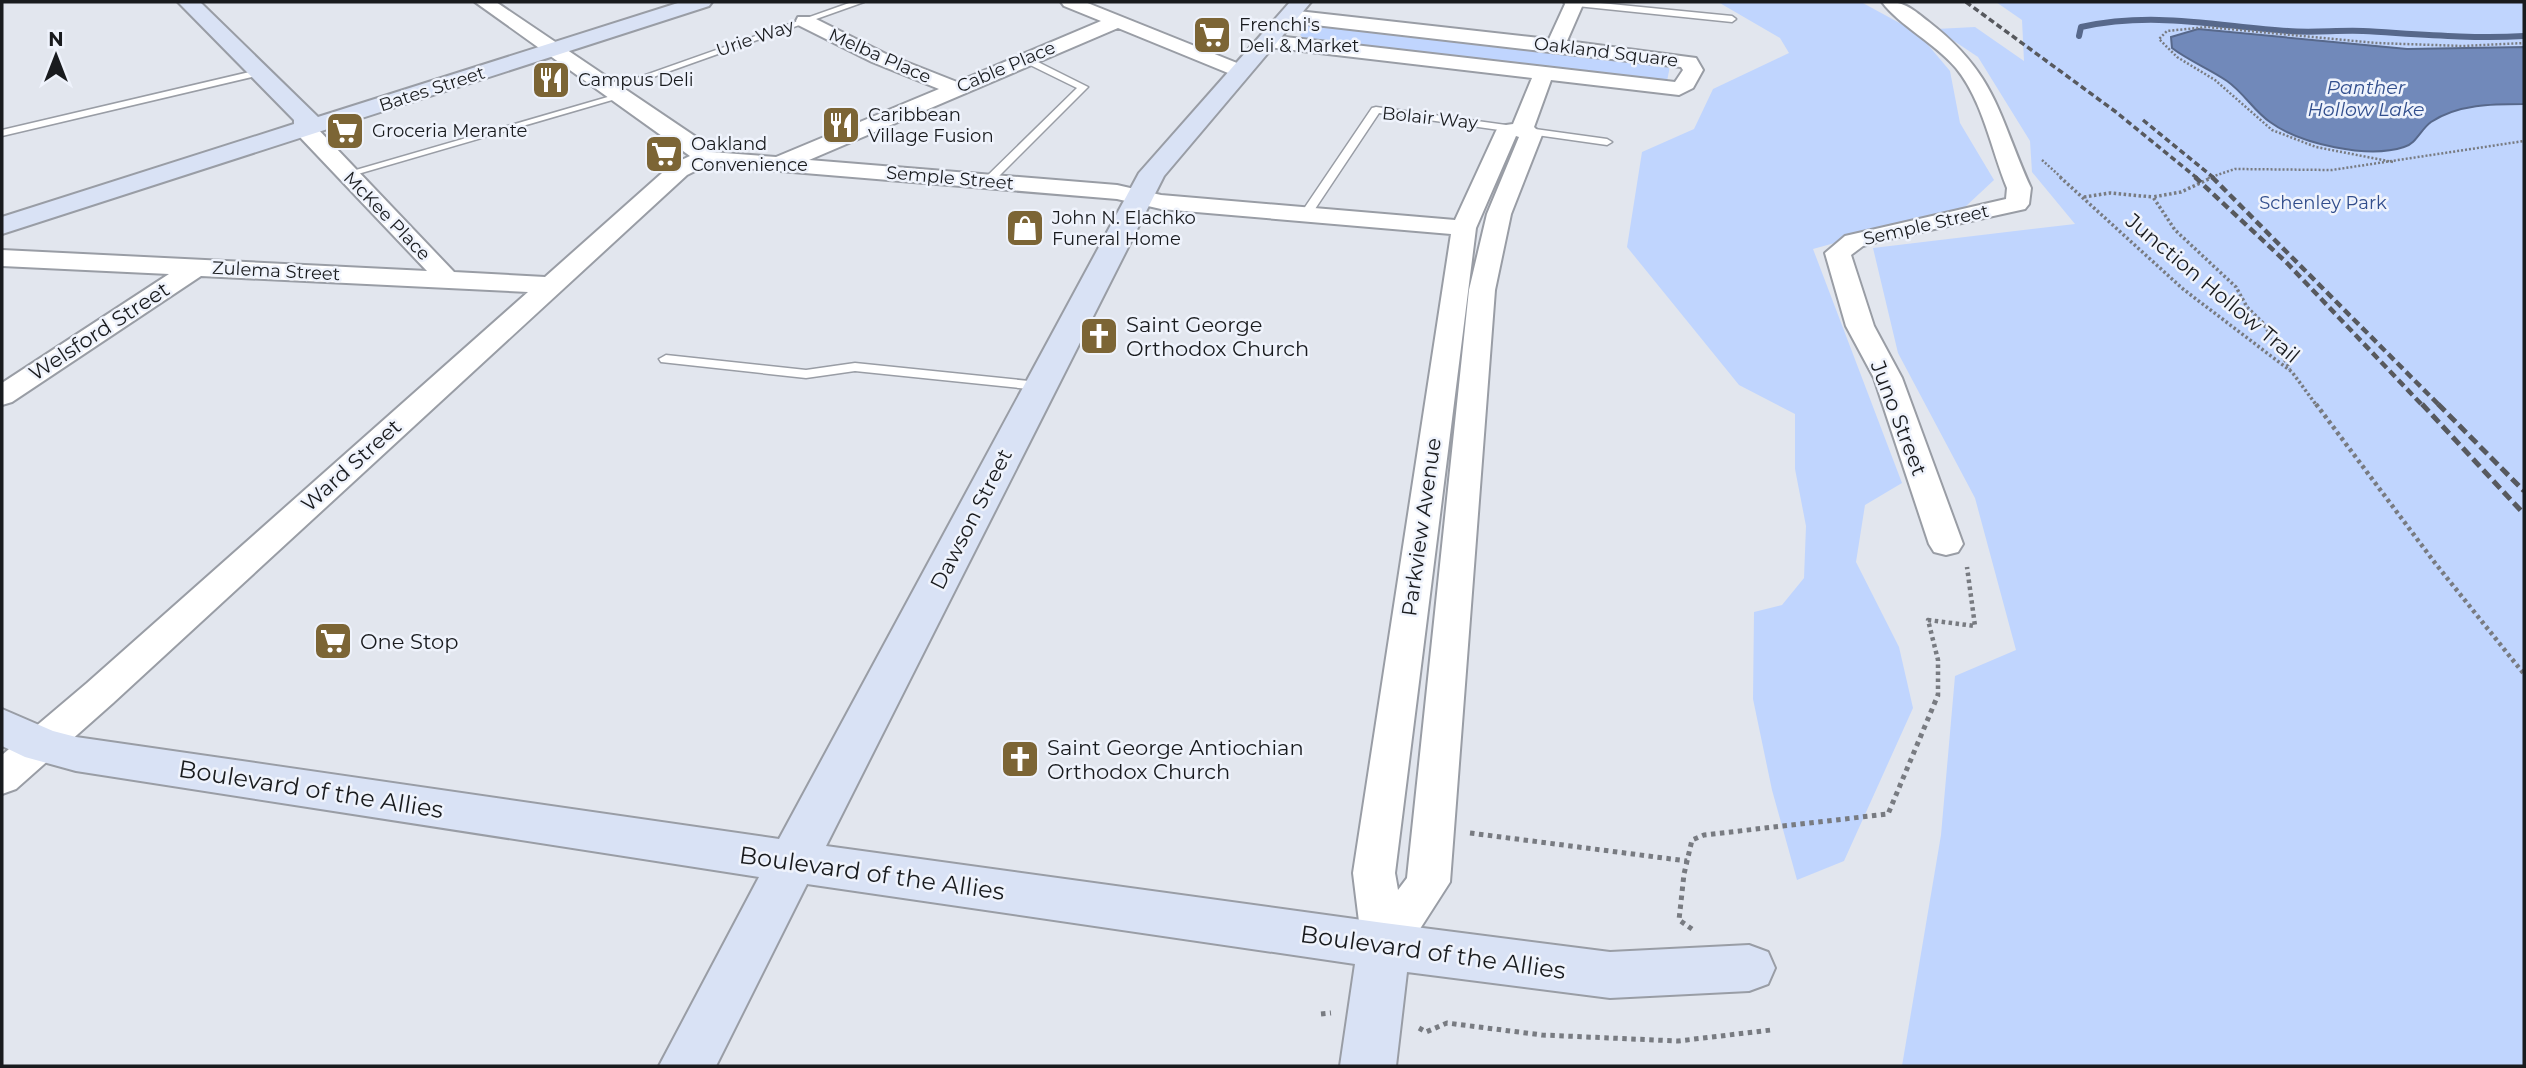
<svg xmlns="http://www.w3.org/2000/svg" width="2526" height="1068" font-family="Montserrat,sans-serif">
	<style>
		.green { fill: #c0d5fe }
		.water { fill: #7189ba; stroke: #57688b; stroke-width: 2 }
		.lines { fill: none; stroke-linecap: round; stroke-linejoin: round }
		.stream { stroke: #57688b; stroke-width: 6 }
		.lane-casing { stroke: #999da5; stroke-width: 3 }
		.street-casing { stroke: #999da5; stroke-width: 4 }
		.secondary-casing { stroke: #999da5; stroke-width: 4 }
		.path-far3 { stroke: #787b81; stroke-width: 2.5; stroke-dasharray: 2 2; stroke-linecap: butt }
		.path-far2 { stroke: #787b81; stroke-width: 3.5; stroke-dasharray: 2.5 2.5; stroke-linecap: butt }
		.path-far1 { stroke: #787b81; stroke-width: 4.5; stroke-dasharray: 3.5 3.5; stroke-linecap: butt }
		.path { stroke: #787b81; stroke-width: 5; stroke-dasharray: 4.5 4.5; stroke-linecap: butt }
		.lane { fill: #fff; fill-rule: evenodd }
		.street { fill: #fff; fill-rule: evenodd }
		.secondary { fill: #d9e2f5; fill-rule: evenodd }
		.rail-far2 { stroke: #57595e; stroke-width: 3.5; stroke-dasharray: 6 3.5; stroke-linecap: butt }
		.rail-far1 { stroke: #57595e; stroke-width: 4.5; stroke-dasharray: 8 4.5; stroke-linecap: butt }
		.rail { stroke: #57595e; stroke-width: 5; stroke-dasharray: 10 5; stroke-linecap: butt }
		.labels { text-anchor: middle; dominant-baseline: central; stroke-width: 5; stroke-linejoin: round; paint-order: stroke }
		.far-poi-label { font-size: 18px; fill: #191b1e; stroke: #eff3fc; text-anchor: start }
		.far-street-label { font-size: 18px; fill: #191b1e; stroke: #eff3fc }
		.far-park-label { font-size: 18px; fill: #314d8c; stroke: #eff3fc }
		.far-water-label { font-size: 19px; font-style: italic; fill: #324f8e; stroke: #eff3fc }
		.street-label { font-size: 21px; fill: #191b1e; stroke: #eff3fc }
		.poi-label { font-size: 21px; fill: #191b1e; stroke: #eff3fc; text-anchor: start }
		.near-street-label { font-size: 24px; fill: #191b1e; stroke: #eff3fc }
	</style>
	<rect width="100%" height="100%" fill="#e2e6ee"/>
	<g class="green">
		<path d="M 1718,2 L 1861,2 L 1918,33 L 1950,71 L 1960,123 L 1994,180 L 1965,207 L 1813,249 L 1902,483 L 1865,505 L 1856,562 L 1899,647 L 1913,708 L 1844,861 L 1797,880 L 1772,790 L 1753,699 L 1754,612 L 1782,605 L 1804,578 L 1806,526 L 1795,469 L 1795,414 L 1739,385 L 1627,247 L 1642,152 L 1694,129 L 1713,89 L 1789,53 L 1780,38 Z"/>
		<path d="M 1996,2 L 2524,2 L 2524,1066 L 1902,1066 L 1941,835 L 1955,676 L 2016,650 L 1975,498 L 1898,353 L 1873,248 L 2075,224 L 2032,172 L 2030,141 L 1978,57 L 1936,29 L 1975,27 L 2024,61 L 2022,20 Z"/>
		<path d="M 1320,23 L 1670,66 L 1667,81 L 1660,83 L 1306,40 L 1300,35 L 1308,26 Z"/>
	</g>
	<path class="water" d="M 2198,29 L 2407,49 L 2524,47 L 2524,104 C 2493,104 2458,104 2431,122 C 2421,129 2416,144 2404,147 C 2368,159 2300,144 2270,122 C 2254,111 2244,93 2227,81 C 2210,69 2189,61 2172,48 L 2171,37 Z"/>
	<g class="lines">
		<path class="stream" d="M 2079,36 L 2081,27 C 2154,11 2216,26 2288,31 C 2313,33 2338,30 2363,31 C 2417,34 2470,39 2524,36"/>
		<defs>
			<g id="lane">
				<path d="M 852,2 L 864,2 L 614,91 L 606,89 Z"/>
				<path d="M 1563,2 L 1590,2 L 1732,16 L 1736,19 L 1732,22 L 1567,5 Z"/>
				<path d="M 1022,57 L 1028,57 L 1088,87 L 992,183 L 984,183 L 984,179 L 1077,88 L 1022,61 Z"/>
				<path d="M 262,69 L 265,70 L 265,74 L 2,136 L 2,130 Z"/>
				<path d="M 618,94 L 626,96 L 351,176 L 342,174 Z"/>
				<path d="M 1376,107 L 1607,139 L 1612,142 L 1607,145 L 1379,113 L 1311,215 L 1303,215 L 1301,213 L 1372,108 Z"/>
				<path d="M 666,355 L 806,370 L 855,363 L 1039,382 L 1046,386 L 1039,390 L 855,371 L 806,378 L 661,362 L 659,359 Z"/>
			</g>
			<g id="street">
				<path d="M 475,2 L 496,2 L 699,139 L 711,152 L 776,157 L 939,89 L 872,62 L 798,25 L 796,21 L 798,17 L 812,17 L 886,54 L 957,82 L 1101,21 L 1064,6 L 1061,2 L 1085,2 L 1247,67 L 1250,71 L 1247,75 L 1233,75 L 1118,28 L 809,160 L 1117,185 L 1161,195 L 1455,220 L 1496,131 L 1499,126 L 1513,124 L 1532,78 L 1268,47 L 1261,45 L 1258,41 L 1261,37 L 1268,35 L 1675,82 L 1683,70 L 1681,67 L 1289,22 L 1282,20 L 1280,16 L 1282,12 L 1289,10 L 1549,39 L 1566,2 L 1584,2 L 1567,41 L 1696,58 L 1703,70 L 1693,88 L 1679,95 L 1551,80 L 1534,127 L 1542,135 L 1511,214 L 1495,290 L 1450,882 L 1400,960 L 1384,966 L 1368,960 L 1362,946 L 1353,873 L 1451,234 L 1161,209 L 1117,199 L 707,165 L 687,175 L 113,703 L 16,789 L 2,794 L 2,755 L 87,683 L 528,292 L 201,276 L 12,402 L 2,405 L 2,383 L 169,274 L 2,266 L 2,250 L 427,271 L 298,135 L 295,130 L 298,125 L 314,125 L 454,272 L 545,277 L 671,165 L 690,156 ZM 1516,136 L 1519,137 L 1487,214 L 1469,290 L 1407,878 L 1398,890 L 1395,873 L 1476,228 Z"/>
				<path d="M 1882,2 C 1905,1 1911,8 1929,22 C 1997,75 1998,115 2031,188 L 2029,204 L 2025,209 L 1880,241 L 1863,246 L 1851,255 L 1874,326 L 1902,378 L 1963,544 L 1958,552 L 1946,555 L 1934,552 L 1929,544 L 1874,378 L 1846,326 L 1825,253 L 1845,236 L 2006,199 L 2007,188 C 1991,149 1983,101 1956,68 C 1935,43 1900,26 1882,2 Z"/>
			</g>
			<g id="secondary">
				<path d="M 178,2 L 200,2 L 318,117 L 681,2 L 712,2 L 709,6 L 2,234 L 2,217 L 294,124 L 294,120 Z"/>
				<path d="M 1290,2 L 1311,2 L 1164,176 L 826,846 L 1384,923 L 1610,952 L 1749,945 L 1768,952 L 1775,968 L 1768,984 L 1749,991 L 1610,998 L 1407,972 L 1396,1066 L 1340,1066 L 1355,964 L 807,884 L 716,1066 L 659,1066 L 759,877 L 76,771 L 25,757 L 2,746 L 2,709 L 53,731 L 76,737 L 779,839 L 1139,173 Z"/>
			</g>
		</defs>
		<use href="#lane" class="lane-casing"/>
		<use href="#street" class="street-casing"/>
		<use href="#secondary" class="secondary-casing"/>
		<g class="path-far3">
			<path d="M 2042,160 L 2062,178"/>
			<path d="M 2393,162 L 2316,147 L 2272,130 L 2215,80 L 2177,57 L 2159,39 L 2167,31 L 2207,27 L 2376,43 L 2463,46 L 2524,43"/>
			<path d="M 2208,178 L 2235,169 L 2332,170 L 2524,141"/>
		</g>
		<g class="path-far2">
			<path d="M 2060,177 L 2183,289 L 2292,372 L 2317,406"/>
			<path d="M 2213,177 L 2181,192 L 2153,197 L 2175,230 L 2236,287 L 2247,307 L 2263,323 L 2290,369"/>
			<path d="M 2084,197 L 2110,193 L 2153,197"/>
		</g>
		<g class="path-far1">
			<path d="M 2316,404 L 2435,563 L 2524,674"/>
			<path d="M 1938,696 L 1938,660 L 1928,620 L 1975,626 L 1967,567"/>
		</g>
		<g class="path">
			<path d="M 1470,833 L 1687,861"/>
			<path d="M 1692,929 L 1679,920 L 1684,874 L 1692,840 L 1704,835 L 1888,814 L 1938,695"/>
			<path d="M 1321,1014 L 1331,1013"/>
			<path d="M 1419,1028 L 1426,1032 L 1447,1023 L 1542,1035 L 1678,1041 L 1771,1030"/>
		</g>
		<use href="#lane" class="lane"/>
		<use href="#street" class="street"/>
		<use href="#secondary" class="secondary"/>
		<g class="rail-far2">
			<path d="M 1966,2 L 2116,112 L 2197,178"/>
			<path d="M 2143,120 L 2214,178"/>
		</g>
		<g class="rail-far1">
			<path d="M 2195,177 L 2286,262 L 2423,406"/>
			<path d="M 2212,177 L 2440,406"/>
		</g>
		<g class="rail">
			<path d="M 2422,404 L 2524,514"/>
			<path d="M 2438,404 L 2524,491"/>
		</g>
	</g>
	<defs>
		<symbol id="supermarket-square" viewBox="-11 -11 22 22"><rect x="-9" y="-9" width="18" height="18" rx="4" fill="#7c6535" stroke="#eff3fc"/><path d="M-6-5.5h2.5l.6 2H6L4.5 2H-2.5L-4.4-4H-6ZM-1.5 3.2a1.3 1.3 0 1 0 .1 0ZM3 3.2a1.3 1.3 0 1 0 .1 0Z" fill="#fff"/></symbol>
		<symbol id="restaurant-square" viewBox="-11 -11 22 22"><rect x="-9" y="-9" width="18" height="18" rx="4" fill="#7c6535" stroke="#eff3fc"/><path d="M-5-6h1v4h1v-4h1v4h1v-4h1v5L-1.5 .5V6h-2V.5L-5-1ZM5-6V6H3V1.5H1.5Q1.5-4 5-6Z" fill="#fff"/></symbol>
		<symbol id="shop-square" viewBox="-11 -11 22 22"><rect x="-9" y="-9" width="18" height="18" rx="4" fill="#7c6535" stroke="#eff3fc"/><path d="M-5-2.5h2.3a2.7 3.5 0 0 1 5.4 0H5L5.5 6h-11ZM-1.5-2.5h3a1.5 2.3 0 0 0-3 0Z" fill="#fff"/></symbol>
		<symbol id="church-square" viewBox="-11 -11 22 22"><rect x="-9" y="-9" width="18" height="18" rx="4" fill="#7c6535" stroke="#eff3fc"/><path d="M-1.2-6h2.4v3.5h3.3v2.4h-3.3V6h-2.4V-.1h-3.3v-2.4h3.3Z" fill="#fff"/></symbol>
	</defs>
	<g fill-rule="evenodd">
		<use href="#supermarket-square" x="1190" y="13" width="44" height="44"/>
		<use href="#restaurant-square" x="529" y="58" width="44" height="44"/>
		<use href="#restaurant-square" x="819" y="103" width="44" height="44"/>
		<use href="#supermarket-square" x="323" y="109" width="44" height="44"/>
		<use href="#supermarket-square" x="642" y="132" width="44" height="44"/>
		<use href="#shop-square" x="1003" y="206" width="44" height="44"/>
		<use href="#church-square" x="1077" y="314" width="44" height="44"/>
		<use href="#supermarket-square" x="311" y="619" width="44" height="44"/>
		<use href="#church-square" x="998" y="737" width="44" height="44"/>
	</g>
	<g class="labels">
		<g class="far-poi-label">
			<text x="1239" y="25">Frenchi's<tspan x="1239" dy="21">Deli &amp; Market</tspan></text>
			<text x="578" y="80">Campus Deli</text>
			<text x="868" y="115">Caribbean<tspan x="868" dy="21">Village Fusion</tspan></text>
			<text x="372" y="131">Groceria Merante</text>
			<text x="691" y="144">Oakland<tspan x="691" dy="21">Convenience</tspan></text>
			<text x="1052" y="218">John N. Elachko<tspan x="1052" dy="21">Funeral Home</tspan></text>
		</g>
		<g class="far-street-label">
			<text transform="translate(755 38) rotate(-19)">Urie Way</text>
			<text transform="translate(1606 52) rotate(7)">Oakland Square</text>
			<text transform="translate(880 56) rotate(24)">Melba Place</text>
			<text transform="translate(1006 67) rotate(-23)">Cable Place</text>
			<text transform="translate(432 89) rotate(-18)">Bates Street</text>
			<text transform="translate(1430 118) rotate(6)">Bolair Way</text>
			<text transform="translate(950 178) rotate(5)">Semple Street</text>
			<text transform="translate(387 216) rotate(46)">McKee Place</text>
			<text transform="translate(1926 225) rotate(-13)">Semple Street</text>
			<text transform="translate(276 271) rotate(3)">Zulema Street</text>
		</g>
		<g class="far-park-label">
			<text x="2323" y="203">Schenley Park</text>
		</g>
		<g class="far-water-label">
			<text x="2366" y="87">Panther<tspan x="2366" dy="22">Hollow Lake</tspan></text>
		</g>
		<g class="street-label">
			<text transform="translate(2213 288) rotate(40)">Junction Hollow Trail</text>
			<text transform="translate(99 331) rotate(-33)">Welsford Street</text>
			<text transform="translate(1899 418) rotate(69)">Juno Street</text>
			<text transform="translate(351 465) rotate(-42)">Ward Street</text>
			<text transform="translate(971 519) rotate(-63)">Dawson Street</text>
			<text transform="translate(1421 527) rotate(-82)">Parkview Avenue</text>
		</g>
		<g class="poi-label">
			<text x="1126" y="324">Saint George<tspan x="1126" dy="24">Orthodox Church</tspan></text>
			<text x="360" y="641">One Stop</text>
			<text x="1047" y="747">Saint George Antiochian<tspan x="1047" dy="24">Orthodox Church</tspan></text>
		</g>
		<g class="near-street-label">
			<text transform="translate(311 789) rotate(9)">Boulevard of the Allies</text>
			<text transform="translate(872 873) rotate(8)">Boulevard of the Allies</text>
			<text transform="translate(1433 952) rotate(8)">Boulevard of the Allies</text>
		</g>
	</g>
	<rect width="2526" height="1068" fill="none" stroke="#191b1e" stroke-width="7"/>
	<g transform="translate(56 56)" stroke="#eff3fc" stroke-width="5" paint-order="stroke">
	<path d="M0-5L12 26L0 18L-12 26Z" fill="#191b1e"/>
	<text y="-10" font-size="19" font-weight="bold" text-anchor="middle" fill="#191b1e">N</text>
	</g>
</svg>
